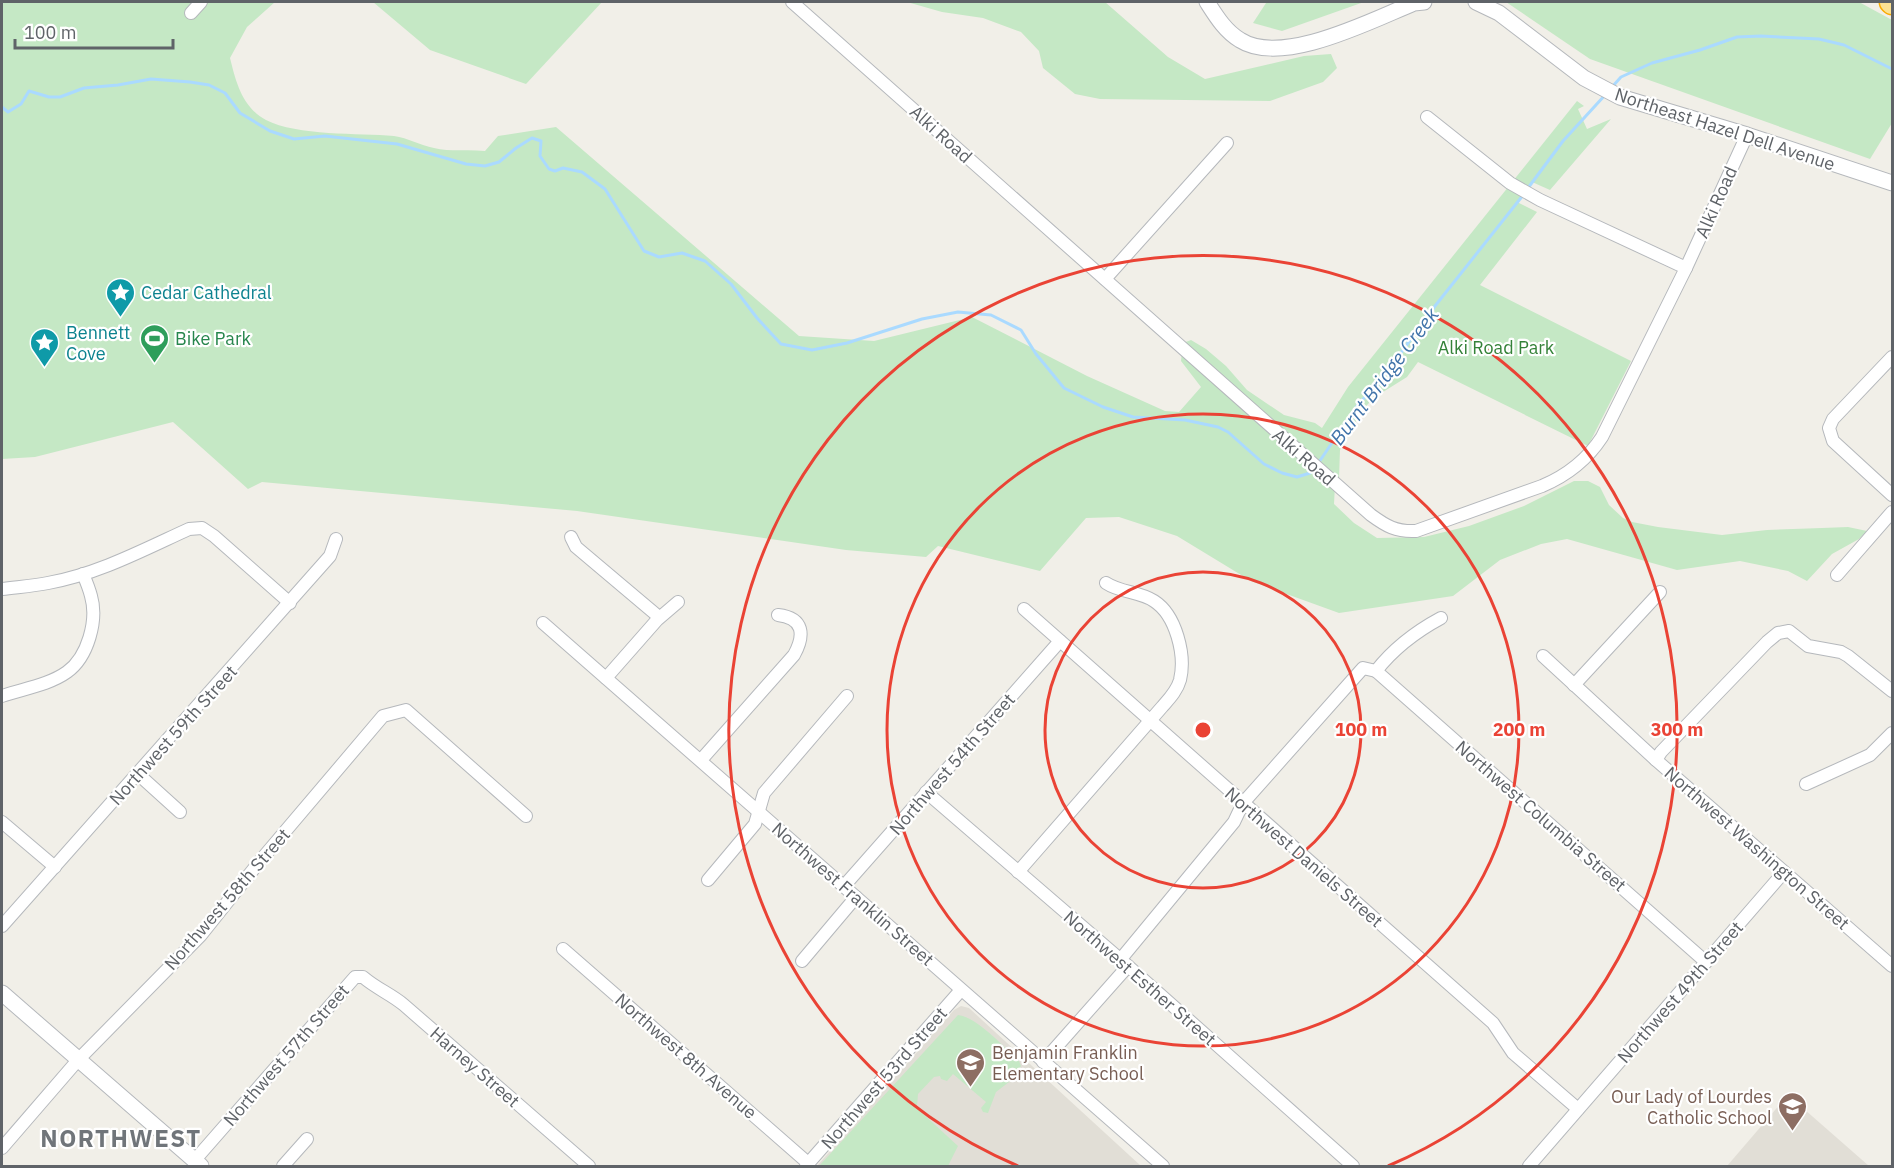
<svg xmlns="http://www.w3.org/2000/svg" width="1894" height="1168" font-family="'IBM Plex Sans',sans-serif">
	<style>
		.education { fill: #e1ded6 }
		.green { fill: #c5e8c5 }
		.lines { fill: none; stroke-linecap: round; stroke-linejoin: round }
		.stream { stroke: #aadaff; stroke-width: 3 }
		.minor-casing { stroke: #b5b8bc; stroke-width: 14 }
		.tertiary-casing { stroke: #b5b8bc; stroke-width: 17 }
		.motorway-casing { stroke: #f9ab00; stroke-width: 25 }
		.minor { stroke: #fff; stroke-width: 12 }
		.tertiary { stroke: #fff; stroke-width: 15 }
		.motorway { stroke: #fde293; stroke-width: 22 }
		.ring { fill: none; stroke: #ea4335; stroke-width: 3 }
		.labels { text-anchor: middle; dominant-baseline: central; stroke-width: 4.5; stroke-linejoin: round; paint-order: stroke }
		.street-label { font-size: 18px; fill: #5f6368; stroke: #fff }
		.culture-label { font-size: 18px; fill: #0d838f; stroke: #fff; text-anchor: start }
		.leisure-label { font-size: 18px; fill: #27864d; stroke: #fff; text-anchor: start }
		.park-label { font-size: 18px; fill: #348238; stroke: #fff }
		.education-label { font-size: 18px; fill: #785e54; stroke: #fff; text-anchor: start }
		.water-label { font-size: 20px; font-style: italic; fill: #4174aa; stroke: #fff }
		.district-label { font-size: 24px; font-weight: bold; letter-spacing: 1.5px; fill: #70757a; stroke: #fff }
		.centre { fill: #ea4335; stroke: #fff; stroke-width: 3 }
		.ring-label { font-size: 18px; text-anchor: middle; font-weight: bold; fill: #ea4335; stroke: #fff; stroke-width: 4.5; stroke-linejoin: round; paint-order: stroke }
	</style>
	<rect width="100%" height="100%" fill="#f1efe8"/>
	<g class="education">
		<path d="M 961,1006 L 969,1008 L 1141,1166 L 817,1166 L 954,1010 Z"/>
		<path d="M 1788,1095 L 1869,1166 L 1727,1166 Z"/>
	</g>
	<g class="green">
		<path d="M 2,2 L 275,2 L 247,27 L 230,58 C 236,82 242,107 266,120 C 297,136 359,133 394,136 C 408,138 420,145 434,148 C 450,152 468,149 485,151 L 498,136 L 556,127 L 799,336 L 874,341 L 972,317 L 1087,376 L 1165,411 L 1179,412 L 1201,387 L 1181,361 L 1183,343 L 1191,340 L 1206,349 L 1226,366 L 1247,390 L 1284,415 L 1315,423 L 1322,428 L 1348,387 L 1577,101 L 1584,106 L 1578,109 L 1587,129 L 1611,119 L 1550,190 L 1532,182 L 1517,202 L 1537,212 L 1480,285 L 1631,361 L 1588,446 L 1418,362 L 1407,377 L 1375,397 L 1363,409 L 1340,450 L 1339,479 L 1335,485 L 1334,504 L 1354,523 L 1377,538 L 1424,537 L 1469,526 L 1524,506 L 1574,481 L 1588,481 L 1600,487 L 1609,505 L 1623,518 L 1632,522 L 1658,527 L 1722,535 L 1767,530 L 1822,528 L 1848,527 L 1867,531 L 1859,539 L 1832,554 L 1807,581 L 1788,571 L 1740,561 L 1677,570 L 1567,539 L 1541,544 L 1500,560 L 1453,596 L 1339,613 L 1251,581 L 1177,536 L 1119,517 L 1086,518 L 1040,571 L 938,546 L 926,557 L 846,550 L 577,511 L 262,482 L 248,489 L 173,422 L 35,457 L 2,459 Z"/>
		<path d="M 373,2 L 602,2 L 526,84 L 430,50 Z"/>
		<path d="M 907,2 L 1105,2 L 1168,57 L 1205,79 L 1304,56 L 1331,54 L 1337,68 L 1323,82 L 1270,101 L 1100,99 L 1075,94 L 1043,68 L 1039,51 L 1021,32 L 983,18 L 942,12 Z"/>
		<path d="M 1278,2 L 1364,2 L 1282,31 L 1253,23 L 1266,3 Z"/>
		<path d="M 1506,2 L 1859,2 L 1892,20 L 1892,123 L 1870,159 L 1590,59 Z"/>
		<path d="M 958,1015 C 977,1017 1005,1048 1019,1061 L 1021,1066 L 1009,1082 L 996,1092 L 988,1113 L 983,1112 L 981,1108 L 986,1102 L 953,1074 L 947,1081 L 941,1079 L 940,1076 L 934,1077 L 918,1094 L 917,1106 L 921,1112 L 958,1146 L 948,1166 L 819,1166 Z"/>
	</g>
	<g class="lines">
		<g class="stream">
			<path d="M 1612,87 L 1621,77 L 1652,63 L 1700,50 L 1737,37 L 1761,36 L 1819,39 L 1844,45 L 1892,69"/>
			<path d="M 2,107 L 8,112 L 21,104 L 29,91 L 49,97 L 60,97 L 84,88 L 118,85 L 151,79 L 190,82 L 209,85 L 225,93 L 240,113 L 270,131 L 294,139 L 325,136 L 397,144 L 466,164 L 485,166 L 499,162 L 516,148 L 532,138 L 541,141 L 540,156 L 549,169 L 555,171 L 563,168 L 582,172 L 605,189 L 644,251 L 659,257 L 682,253 L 705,261 L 731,284 L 757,318 L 781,344 L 812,350 L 847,343 L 922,319 L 958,312 L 991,315 L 1021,330 L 1036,354 L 1064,388 L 1103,407 L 1133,417 L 1185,420 L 1218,427 L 1228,432 L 1264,464 L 1282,473 L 1297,477 L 1310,473 L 1313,469"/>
			<path d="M 1528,188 L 1563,141 L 1606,94"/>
			<path d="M 1317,465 L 1359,403 L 1376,387 L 1435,306 L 1524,194"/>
		</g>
		<defs>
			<g id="minor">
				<path d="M 792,2 L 1371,515 C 1386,526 1396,532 1416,531 L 1542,486 C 1568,475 1587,460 1602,437 L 1686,268 L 1747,135"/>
				<path d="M 191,13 L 201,2"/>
				<path d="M 1427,117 L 1510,183 L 1540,200 L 1686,268"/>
				<path d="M 1105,279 L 1227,143"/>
				<path d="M 1892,357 L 1833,419 L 1829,428 L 1833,441 L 1892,495"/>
				<path d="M 571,537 L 576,547 L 659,617"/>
				<path d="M 1837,575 L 1892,512"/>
				<path d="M 2,589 C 17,587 33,586 48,583 C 98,574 143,550 189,529 L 202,528 L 214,536 L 290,603"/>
				<path d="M 1024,609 L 1493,1023 L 1513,1053 L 1578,1109"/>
				<path d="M 543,623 L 1163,1166"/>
				<path d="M 1543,656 L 1656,760 L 1892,966"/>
				<path d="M 1376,671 L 1706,962"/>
				<path d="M 606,678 L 657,620 L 678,602"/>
				<path d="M 1574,685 L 1660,592"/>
				<path d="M 2,696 C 22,689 49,685 67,672 C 88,657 98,620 91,596 C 89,588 86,581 83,574"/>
				<path d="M 701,760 L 794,655 C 805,635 804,618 778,615"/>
				<path d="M 1656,760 L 1661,752 L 1767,642 L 1778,633 L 1789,631 L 1808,646 L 1841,652 L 1848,656 L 1892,691"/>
				<path d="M 138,774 L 180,812"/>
				<path d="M 1806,784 L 1870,755 L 1892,733"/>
				<path d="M 926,792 L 1128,966 L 1353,1166"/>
				<path d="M 2,822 L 55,867"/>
				<path d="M 1018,872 L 1162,707 C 1169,699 1177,691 1180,680 C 1186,655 1176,615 1154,601 C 1139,591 1121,593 1106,583"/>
				<path d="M 708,880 L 755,824 L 764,793 L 847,696"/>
				<path d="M 844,886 L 1060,641"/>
				<path d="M 2,926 L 330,556 L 336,539"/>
				<path d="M 563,949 L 808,1163"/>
				<path d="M 1120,960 L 1234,822 L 1243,803 L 1363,668 L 1376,671 C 1394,648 1415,632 1441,618"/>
				<path d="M 802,961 L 856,897"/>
				<path d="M 1043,1062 L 1128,966"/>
				<path d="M 2,1148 L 78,1060 L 201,935 L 260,861 L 383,716 L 406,710 L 526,816"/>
				<path d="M 194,1161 L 355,977 L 363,977 C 377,989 391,994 404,1005 L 589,1166"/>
				<path d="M 283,1166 L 307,1139"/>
				<path d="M 806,1166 L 961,990"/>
				<path d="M 1529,1166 L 1784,872"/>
			</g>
			<g id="tertiary">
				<path d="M 1207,2 C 1216,16 1225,31 1240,40 C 1282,67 1372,20 1414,3 L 1424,2"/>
				<path d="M 1476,2 L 1499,13 L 1584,78 L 1620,97 L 1747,135 L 1892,183"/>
				<path d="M 2,993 L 201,1166"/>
			</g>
			<path id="motorway" d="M 1891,2 L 1892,3"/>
		</defs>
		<use href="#minor" class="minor-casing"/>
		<use href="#tertiary" class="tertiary-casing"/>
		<use href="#motorway" class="motorway-casing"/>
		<use href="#minor" class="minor"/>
		<use href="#tertiary" class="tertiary"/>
		<use href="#motorway" class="motorway"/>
	</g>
	<g class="ring">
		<circle cx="1203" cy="730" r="158"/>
		<circle cx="1203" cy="730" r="316"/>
		<path d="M1018 1166A474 474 0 1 1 1388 1166"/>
	</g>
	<defs>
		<symbol id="sight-pin" viewBox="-11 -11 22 30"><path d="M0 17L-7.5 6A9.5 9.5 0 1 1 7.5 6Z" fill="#0f9aa8" stroke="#fff"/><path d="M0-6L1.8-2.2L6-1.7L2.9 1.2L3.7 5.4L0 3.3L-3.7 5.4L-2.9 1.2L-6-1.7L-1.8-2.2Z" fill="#fff"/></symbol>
		<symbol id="stadium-pin" viewBox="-11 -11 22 30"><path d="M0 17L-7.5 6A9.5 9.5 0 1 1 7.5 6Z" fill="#2e9e5b" stroke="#fff"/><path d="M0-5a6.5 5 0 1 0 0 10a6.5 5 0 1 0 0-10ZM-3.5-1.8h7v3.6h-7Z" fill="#fff"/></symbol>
		<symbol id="school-pin" viewBox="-11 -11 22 30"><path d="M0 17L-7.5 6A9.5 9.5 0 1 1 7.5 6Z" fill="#8d6e63" stroke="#fff"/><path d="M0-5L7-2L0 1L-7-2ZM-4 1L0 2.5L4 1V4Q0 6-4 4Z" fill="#fff"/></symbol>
	</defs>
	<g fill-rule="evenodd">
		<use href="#sight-pin" x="104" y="276" width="33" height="45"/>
		<use href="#stadium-pin" x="138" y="322" width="33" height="45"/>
		<use href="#sight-pin" x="28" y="326" width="33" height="45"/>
		<use href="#school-pin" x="954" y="1046" width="33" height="45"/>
		<use href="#school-pin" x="1776" y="1090" width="33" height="45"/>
	</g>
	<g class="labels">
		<g class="street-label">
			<text transform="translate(1725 129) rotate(18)">Northeast Hazel Dell Avenue</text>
			<text transform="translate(941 134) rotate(42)">Alki Road</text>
			<text transform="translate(1716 202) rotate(-66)">Alki Road</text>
			<text transform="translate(1304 457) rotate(41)">Alki Road</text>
			<text transform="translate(173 735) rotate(-48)">Northwest 59th Street</text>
			<text transform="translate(952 764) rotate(-49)">Northwest 54th Street</text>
			<text transform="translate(1541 816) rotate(41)">Northwest Columbia Street</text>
			<text transform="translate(1757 848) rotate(41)">Northwest Washington Street</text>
			<text transform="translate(1304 857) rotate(41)">Northwest Daniels Street</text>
			<text transform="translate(853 894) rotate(41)">Northwest Franklin Street</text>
			<text transform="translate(227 899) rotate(-49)">Northwest 58th Street</text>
			<text transform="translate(1140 978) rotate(41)">Northwest Esther Street</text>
			<text transform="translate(1680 992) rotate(-49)">Northwest 49th Street</text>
			<text transform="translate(286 1055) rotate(-49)">Northwest 57th Street</text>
			<text transform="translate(686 1056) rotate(41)">Northwest 8th Avenue</text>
			<text transform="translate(475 1067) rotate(41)">Harney Street</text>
			<text transform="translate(884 1078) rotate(-49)">Northwest 53rd Street</text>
		</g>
		<g class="culture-label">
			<text x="141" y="292">Cedar Cathedral</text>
			<text x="66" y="332">Bennett<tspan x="66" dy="21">Cove</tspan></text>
		</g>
		<g class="leisure-label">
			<text x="175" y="338">Bike Park</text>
		</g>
		<g class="park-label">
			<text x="1496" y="347">Alki Road Park</text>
		</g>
		<g class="education-label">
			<text x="992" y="1052">Benjamin Franklin<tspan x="992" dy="21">Elementary School</tspan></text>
			<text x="1772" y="1096" text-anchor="end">Our Lady of Lourdes<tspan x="1772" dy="21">Catholic School</tspan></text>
		</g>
		<g class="water-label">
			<text transform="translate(1384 376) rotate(-53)">Burnt Bridge Creek</text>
		</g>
		<g class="district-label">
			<text x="121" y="1138">NORTHWEST</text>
		</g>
	</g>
	<circle cx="1203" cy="730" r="9" class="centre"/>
	<g class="ring-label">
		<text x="1361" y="736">100 m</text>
		<text x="1519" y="736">200 m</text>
		<text x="1677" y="736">300 m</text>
	</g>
	<rect width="1894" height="1168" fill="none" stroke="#5f6368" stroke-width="6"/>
	<path d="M15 39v9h158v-9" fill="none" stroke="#5f6368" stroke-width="3"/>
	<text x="24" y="39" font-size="18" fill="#5f6368" stroke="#ffffff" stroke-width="4.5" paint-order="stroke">100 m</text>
</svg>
